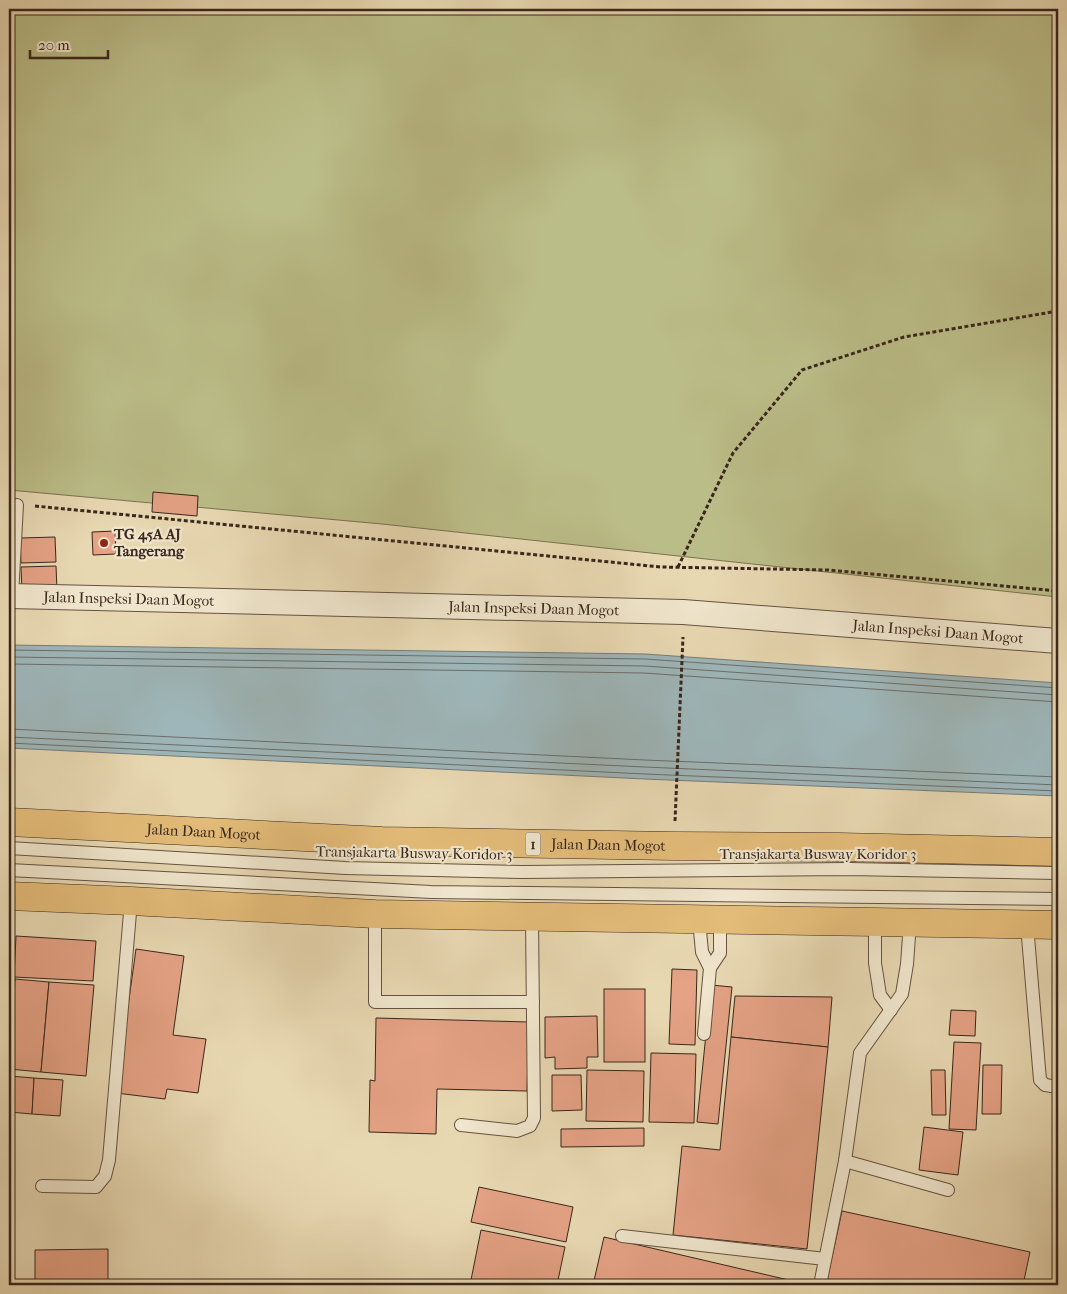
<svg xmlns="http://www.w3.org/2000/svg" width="1067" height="1294" font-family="'IM FELL French Canon',serif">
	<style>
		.green { fill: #bbbd88; stroke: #7a7252 }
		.water { fill: #9eb6b9; stroke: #767c7a }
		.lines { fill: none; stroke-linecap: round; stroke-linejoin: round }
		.shore { stroke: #6c6e6a; stroke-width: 1 }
		.building { fill: #e5a285; stroke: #39261c }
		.service-casing { stroke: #655242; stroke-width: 14 }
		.minor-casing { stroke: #655242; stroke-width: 26 }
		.trunk-casing { stroke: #39261c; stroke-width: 29 }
		.path { stroke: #39261c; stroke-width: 3; stroke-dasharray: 4 2.5; stroke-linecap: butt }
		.service { stroke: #f0e6cd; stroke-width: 12 }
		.minor { stroke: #f0e6cd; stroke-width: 24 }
		.trunk { stroke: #e4bc79; stroke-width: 28 }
		.poi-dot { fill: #8f2418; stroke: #f0e6cd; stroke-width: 2 }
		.labels { text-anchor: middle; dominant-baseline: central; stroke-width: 4.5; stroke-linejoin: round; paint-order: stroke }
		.shield { fill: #f0e6cd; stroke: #706051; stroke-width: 1 }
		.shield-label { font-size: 14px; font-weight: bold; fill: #39261c }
		.poi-label { font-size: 15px; font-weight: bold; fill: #39261c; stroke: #f0e6cd; text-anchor: start }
		.street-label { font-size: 15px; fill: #39261c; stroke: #f0e6cd }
	</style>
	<rect width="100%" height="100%" fill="#e8d8b2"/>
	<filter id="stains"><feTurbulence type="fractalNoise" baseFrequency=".004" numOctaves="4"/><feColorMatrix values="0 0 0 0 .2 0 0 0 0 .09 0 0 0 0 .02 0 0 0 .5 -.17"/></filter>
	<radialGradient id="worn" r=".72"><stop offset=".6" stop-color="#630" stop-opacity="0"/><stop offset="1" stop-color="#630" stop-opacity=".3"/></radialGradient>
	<path class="green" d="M 9,9 L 1058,9 L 1058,597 L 382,524 L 9,490 Z"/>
	<path class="water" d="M 9,645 L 645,654 L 1058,683 L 1058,796 L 644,779 L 9,748 Z"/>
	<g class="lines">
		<g class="shore">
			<path d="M 9,650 L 645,659 L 1058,688"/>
			<path d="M 9,657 L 645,666 L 1058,695"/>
			<path d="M 9,664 L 644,673 L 1058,702"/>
			<path d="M 9,729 L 645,760 L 1058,777"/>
			<path d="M 9,737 L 645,767 L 1058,785"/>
			<path d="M 9,743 L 645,774 L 1058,791"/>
		</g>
	</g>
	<g class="building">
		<path d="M 153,492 L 198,496 L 197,516 L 152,512 Z"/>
		<path d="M 115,531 L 116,554 L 93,555 L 92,532 Z"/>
		<path d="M 55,537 L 56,562 L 21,563 L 20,538 Z"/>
		<path d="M 56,566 L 57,590 L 22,591 L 21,567 Z"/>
		<path d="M 16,936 L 96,941 L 93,981 L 14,977 Z"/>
		<path d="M 9,940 L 11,940 L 10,965 L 9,965 Z"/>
		<path d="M 136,949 L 184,956 L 173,1035 L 206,1039 L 198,1093 L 167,1089 L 165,1099 L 116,1093 Z"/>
		<path d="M 672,969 L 697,970 L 695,1045 L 669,1044 Z"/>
		<path d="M 15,979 L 49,982 L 41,1072 L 9,1069 Z"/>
		<path d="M 49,982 L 94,985 L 86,1076 L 41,1072 Z"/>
		<path d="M 711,985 L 732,987 L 718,1124 L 697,1122 Z"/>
		<rect x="604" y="989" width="41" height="73"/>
		<path d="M 735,996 L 832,997 L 828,1047 L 731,1037 Z"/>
		<path d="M 951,1010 L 976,1011 L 975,1036 L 949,1035 Z"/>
		<path d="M 597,1016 L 598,1057 L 587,1057 L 587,1068 L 555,1069 L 555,1057 L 545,1058 L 545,1017 Z"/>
		<path d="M 376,1018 L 529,1022 L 527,1091 L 437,1089 L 436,1134 L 369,1132 L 370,1080 L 375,1081 Z"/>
		<path d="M 731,1037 L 828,1047 L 807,1249 L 673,1235 L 682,1146 L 720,1150 Z"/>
		<path d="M 954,1042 L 981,1043 L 976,1130 L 949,1129 Z"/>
		<path d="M 651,1053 L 696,1054 L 694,1123 L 649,1122 Z"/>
		<path d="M 983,1065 L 1002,1065 L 1001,1114 L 982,1114 Z"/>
		<path d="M 587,1070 L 644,1071 L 643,1122 L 586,1121 Z"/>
		<path d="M 931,1070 L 945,1070 L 946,1115 L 932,1115 Z"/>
		<path d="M 552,1075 L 581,1075 L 582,1110 L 552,1111 Z"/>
		<path d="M 9,1076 L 34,1078 L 32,1114 L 9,1112 Z"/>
		<path d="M 34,1078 L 63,1080 L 60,1116 L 32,1114 Z"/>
		<path d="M 924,1127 L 963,1132 L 958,1175 L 919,1170 Z"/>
		<path d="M 644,1128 L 644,1146 L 561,1147 L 561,1129 Z"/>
		<path d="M 479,1187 L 573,1207 L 566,1242 L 471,1222 Z"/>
		<path d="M 842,1211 L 1030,1252 L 1023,1285 L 826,1285 Z"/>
		<path d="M 481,1230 L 565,1247 L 557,1285 L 470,1285 Z"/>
		<path d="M 604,1237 L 793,1281 L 792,1285 L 593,1285 Z"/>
		<path d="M 108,1249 L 108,1285 L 35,1285 L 35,1250 Z"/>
	</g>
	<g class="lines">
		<defs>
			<g id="service">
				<path d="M 12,596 L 17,505"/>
				<path d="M 9,848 L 345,868 L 522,872 L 850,869 L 1058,873"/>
				<path d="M 9,870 L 431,892 L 1058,899"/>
				<path d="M 375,914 L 375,1002 L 533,1002"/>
				<path d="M 699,920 L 702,952 L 710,968"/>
				<path d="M 875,922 L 875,963 L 880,995 L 891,1010"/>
				<path d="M 1027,925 L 1040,1080 L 1045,1085 L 1058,1087"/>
				<path d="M 704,1034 L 710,968 L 720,953 L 720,920"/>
				<path d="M 461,1125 L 517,1131 L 530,1126 L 534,1118 L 532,918"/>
				<path d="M 845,1161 L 948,1190"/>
				<path d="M 42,1186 L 96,1187 L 105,1176 L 109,1160 L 131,901"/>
				<path d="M 622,1236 L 825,1259"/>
				<path d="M 820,1285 L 845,1161 L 860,1053 L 902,994 L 907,964 L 910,922"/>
			</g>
			<g id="minor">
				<path id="s1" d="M 9,596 L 683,612 L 1058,641"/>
			</g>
			<g id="trunk">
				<path id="s2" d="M 9,822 L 382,841 L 674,846 L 840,847 L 1058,852"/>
				<path d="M 9,896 L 131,901 L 375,914 L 1058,925"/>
			</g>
		</defs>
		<use href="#service" class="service-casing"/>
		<use href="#minor" class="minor-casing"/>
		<use href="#trunk" class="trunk-casing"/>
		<g class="path">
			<path d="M 35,506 L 661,567 L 828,570 L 1058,591"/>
			<path d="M 678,567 L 733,453 L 802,370 L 904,337 L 1058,311"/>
			<path d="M 675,821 L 683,637"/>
		</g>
		<use href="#service" class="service"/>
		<use href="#minor" class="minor"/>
		<use href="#trunk" class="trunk"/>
	</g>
	<circle class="poi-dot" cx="104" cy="543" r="5"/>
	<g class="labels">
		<rect class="shield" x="525.5" y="832.5" width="15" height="23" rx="4"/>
		<g class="shield-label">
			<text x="533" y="844">1</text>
		</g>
		<g class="poi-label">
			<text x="114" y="534">TG 45A AJ<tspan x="114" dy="17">Tangerang</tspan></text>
		</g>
		<g class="street-label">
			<text stroke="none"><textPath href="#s1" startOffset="120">Jalan Inspeksi Daan Mogot</textPath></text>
			<text stroke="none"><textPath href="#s1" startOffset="525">Jalan Inspeksi Daan Mogot</textPath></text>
			<text stroke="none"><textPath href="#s1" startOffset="930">Jalan Inspeksi Daan Mogot</textPath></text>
			<text stroke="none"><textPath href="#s2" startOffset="195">Jalan Daan Mogot</textPath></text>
			<text stroke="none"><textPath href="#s2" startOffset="600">Jalan Daan Mogot</textPath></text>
			<text transform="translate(414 853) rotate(1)">Transjakarta Busway Koridor 3</text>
			<text x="818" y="854">Transjakarta Busway Koridor 3</text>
		</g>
	</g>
	<rect width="1067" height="1294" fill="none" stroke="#e8d8b2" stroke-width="30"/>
	<rect x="10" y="10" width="1047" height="1274" fill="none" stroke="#39261c" stroke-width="2.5"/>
	<rect x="15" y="15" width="1037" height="1264" fill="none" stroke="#39261c"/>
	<path d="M30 50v8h78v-8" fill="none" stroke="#39261c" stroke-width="2.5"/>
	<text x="38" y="50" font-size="15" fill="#39261c" stroke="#f0e6cd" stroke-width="4" paint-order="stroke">20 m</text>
	<rect width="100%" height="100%" filter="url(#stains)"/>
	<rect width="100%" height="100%" fill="url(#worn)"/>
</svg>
